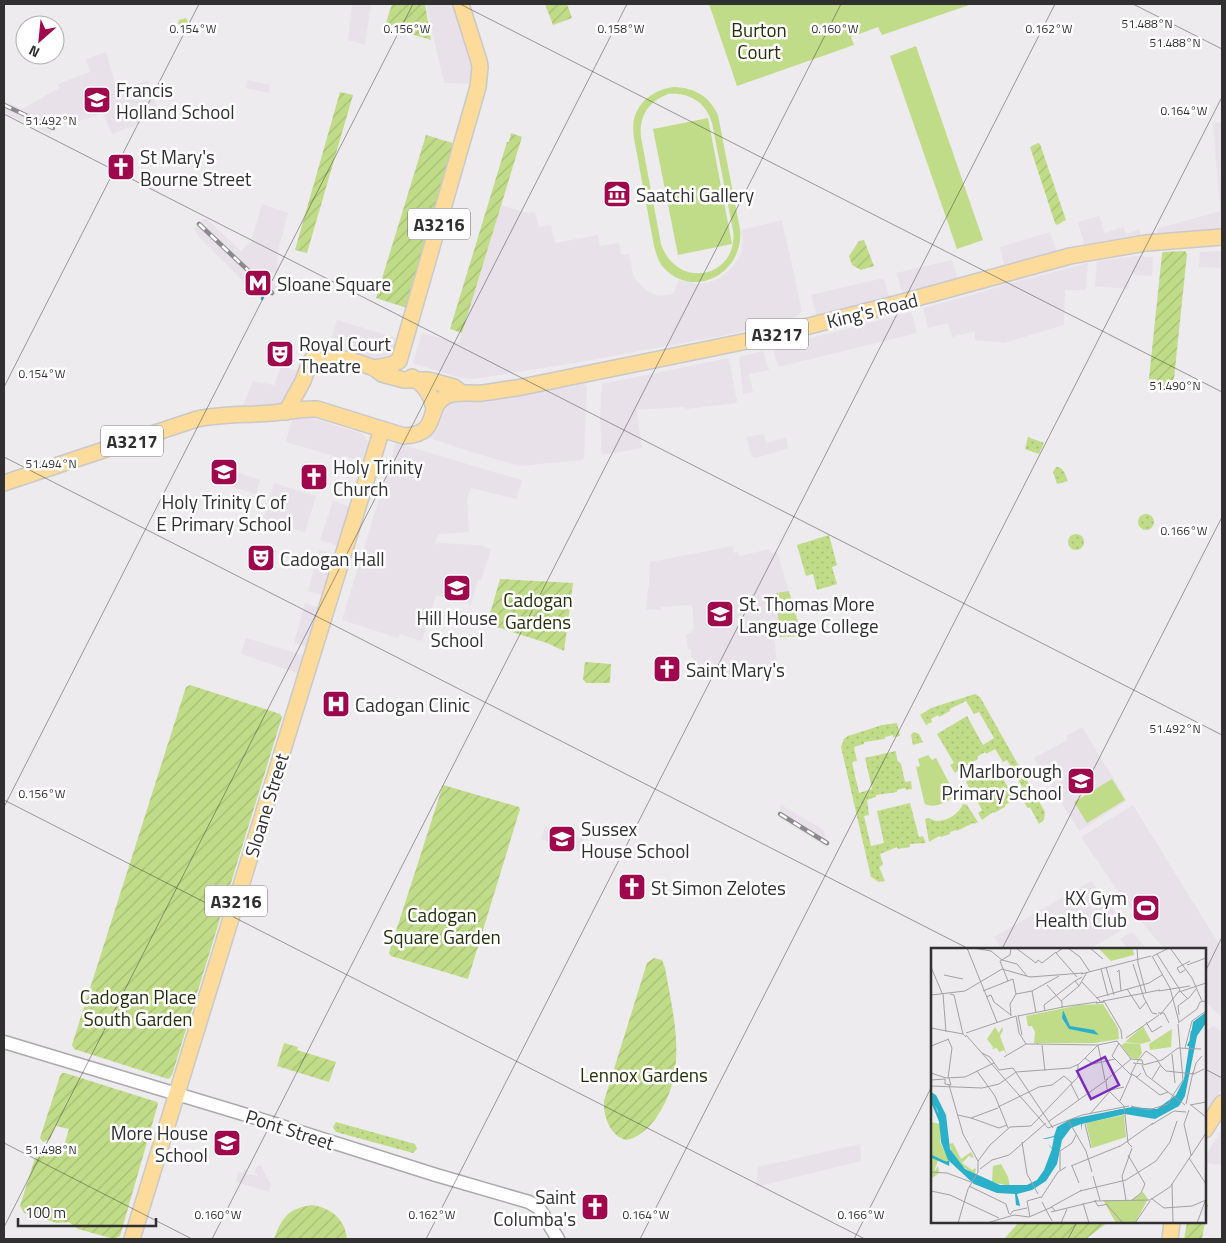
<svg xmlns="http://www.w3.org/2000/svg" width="1226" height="1243" font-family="'Titillium Web',sans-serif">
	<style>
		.built { fill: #e8e1ea }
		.grass { fill: url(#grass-dots) }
		.park { fill: #c1dc88; fill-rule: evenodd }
		.garden { fill: url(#garden-furrows) }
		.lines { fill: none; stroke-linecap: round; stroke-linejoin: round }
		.stream { stroke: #2bb0ca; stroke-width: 2.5 }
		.secondary-casing { stroke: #aba9ac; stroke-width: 15 }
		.primary-casing { stroke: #c9c9c9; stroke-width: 18 }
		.secondary { stroke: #fff; stroke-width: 12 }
		.primary { stroke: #fddb9a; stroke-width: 15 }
		.rail-casing { stroke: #8b8a8b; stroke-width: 4.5 }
		.rail { stroke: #fff; stroke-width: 2.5; stroke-dasharray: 8; stroke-linecap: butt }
		.ticks { fill: none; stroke: #313031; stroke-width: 1; stroke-opacity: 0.45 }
		.labels { text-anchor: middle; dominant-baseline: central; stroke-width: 5; stroke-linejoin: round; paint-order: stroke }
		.shield { fill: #fff; stroke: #6f6e6f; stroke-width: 1 }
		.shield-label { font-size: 18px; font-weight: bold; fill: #313031 }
		.park-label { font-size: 19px; fill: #252f0a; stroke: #fff }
		.poi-label { font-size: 19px; fill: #313031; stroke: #fff; text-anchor: start }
		.street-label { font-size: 19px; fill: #313031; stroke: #fff }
		.inset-river { fill: none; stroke: #2bb0ca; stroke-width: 2.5 }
		.inset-road { fill: none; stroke: #a2a0a2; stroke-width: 1 }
		.view { fill: #7b2cbf; fill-opacity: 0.15; stroke: #7b2cbf; stroke-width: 2.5 }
		.inset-edge { fill: none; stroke: #313031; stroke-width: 2.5 }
		.ticks-label { font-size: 12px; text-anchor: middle; fill: #313031; stroke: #fff; stroke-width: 5; stroke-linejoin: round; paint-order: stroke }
	</style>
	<defs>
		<pattern id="grass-dots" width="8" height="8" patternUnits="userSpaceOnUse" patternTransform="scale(1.25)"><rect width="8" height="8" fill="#c1dc88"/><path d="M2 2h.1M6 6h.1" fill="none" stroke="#a6bd76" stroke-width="1.8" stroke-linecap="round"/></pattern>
		<pattern id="garden-furrows" width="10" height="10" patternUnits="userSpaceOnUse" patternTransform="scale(1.25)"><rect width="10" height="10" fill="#c1dc88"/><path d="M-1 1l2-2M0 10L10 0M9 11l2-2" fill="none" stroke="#a6bd76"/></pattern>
	</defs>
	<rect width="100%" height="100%" fill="#edebed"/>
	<g class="built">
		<path d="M 352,4 L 371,4 L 365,45 L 348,40 Z"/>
		<path d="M 426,4 L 455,4 L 474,71 L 473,84 L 444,83 Z"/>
		<path d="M 106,52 L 117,90 L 148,80 L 160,115 L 158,117 L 112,134 L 103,113 L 70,124 L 54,124 L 50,134 L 4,113 L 4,101 L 22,109 L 59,88 L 58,84 L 90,72 L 86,59 Z"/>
		<path d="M 247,80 L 270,85 L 269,93 L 246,88 Z"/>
		<path d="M 1222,122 L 1222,230 L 1160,238 L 1156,229 L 1220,211 L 1213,123 Z"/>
		<path d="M 262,204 L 288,213 L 279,247 L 277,265 L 279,273 L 274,272 L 268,278 L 278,288 L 263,301 L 199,237 L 194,229 L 203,219 L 207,219 L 241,251 L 251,242 Z"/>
		<path d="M 501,205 L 527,213 L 535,212 L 538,227 L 551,225 L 555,243 L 598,235 L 600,246 L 619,243 L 621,255 L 629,254 L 634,278 L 648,292 L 659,296 L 673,294 L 679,280 L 697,284 L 710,282 L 720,278 L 733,267 L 741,253 L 743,240 L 741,230 L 782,220 L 802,311 L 798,316 L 768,326 L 721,336 L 575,363 L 473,379 L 461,378 L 415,364 L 413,362 L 422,333 L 459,343 Z"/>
		<path d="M 1099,216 L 1105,233 L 1123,227 L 1126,234 L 1139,229 L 1142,240 L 1086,250 L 1078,222 Z"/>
		<path d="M 1050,232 L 1059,257 L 1005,268 L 1000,247 Z"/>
		<path d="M 1222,251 L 1222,268 L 1199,267 L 1200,252 Z"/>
		<path d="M 1136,256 L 1153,257 L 1152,276 L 1131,274 L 1128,289 L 1095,286 L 1097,261 Z"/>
		<path d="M 952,260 L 958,281 L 905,296 L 903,294 L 896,273 Z"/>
		<path d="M 1088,263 L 1086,290 L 1065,290 L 1064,325 L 1004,343 L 975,340 L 975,331 L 952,337 L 948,323 L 928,328 L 923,308 L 968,296 L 1004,285 Z"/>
		<path d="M 883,278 L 890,299 L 817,318 L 811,295 Z"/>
		<path d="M 911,312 L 917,333 L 778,367 L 773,348 Z"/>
		<path d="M 337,320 L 400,339 L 395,356 L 384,362 L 344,351 L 329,349 Z"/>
		<path d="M 763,351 L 769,370 L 749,374 L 753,392 L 743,394 L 739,357 Z"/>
		<path d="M 729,358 L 737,403 L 686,409 L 685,407 L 637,410 L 642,448 L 602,455 L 600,418 L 602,384 Z"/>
		<path d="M 281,366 L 298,371 L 288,402 L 284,404 L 243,405 L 253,381 L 274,385 Z"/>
		<path d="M 585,384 L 587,387 L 584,458 L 582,460 L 520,466 L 471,452 L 427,437 L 427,435 L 438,429 L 444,411 L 451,402 L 482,401 Z"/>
		<path d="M 313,418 L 363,434 L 368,442 L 362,461 L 344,456 L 343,459 L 286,442 L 291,422 L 294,419 Z"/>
		<path d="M 763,434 L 767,443 L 786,437 L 788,448 L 756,458 L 751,456 L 747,437 Z"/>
		<path d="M 396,443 L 522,480 L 516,499 L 471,488 L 467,500 L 469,532 L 438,534 L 435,545 L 439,543 L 479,545 L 491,549 L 481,580 L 478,580 L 471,605 L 436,595 L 422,641 L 400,634 L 398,638 L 342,620 Z"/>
		<path d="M 214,465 L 260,480 L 256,494 L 209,480 Z"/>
		<path d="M 274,483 L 316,496 L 305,532 L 263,520 Z"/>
		<path d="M 333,501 L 351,507 L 338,546 L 320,540 Z"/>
		<path d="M 733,546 L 734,553 L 737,552 L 739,556 L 769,549 L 771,553 L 777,552 L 802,635 L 774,637 L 778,672 L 694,679 L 693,658 L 691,658 L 691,649 L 688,649 L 686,634 L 690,633 L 694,630 L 692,605 L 661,607 L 661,610 L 646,609 L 648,588 L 649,587 L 650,562 Z"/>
		<path d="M 319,550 L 332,553 L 334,556 L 322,595 L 308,591 Z"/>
		<path d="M 305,603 L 320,608 L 308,647 L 294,643 Z"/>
		<path d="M 246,638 L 306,656 L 300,674 L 241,654 Z"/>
		<path d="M 1082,727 L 1127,801 L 1079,831 L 1034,758 L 1068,740 L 1066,736 Z"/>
		<path d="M 781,805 L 824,830 L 828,848 L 780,818 Z"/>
		<path d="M 1133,805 L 1222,949 L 1222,1017 L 1213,1010 L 1205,999 L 1205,949 L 1164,949 L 1124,900 L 1081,837 Z"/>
		<path d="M 545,826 L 584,839 L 580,852 L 541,839 Z"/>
		<path d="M 1091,881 L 1127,927 L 1090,949 L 1002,949 L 994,937 Z"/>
		<path d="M 1129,933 L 1134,934 L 1147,949 L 1128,949 L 1120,939 Z"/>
		<path d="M 1214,1026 L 1222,1032 L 1222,1088 L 1205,1116 L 1205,1031 Z"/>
		<path d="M 1222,1129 L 1222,1165 L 1205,1163 L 1205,1157 Z"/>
		<path d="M 860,1144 L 861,1161 L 756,1187 L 758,1167 Z"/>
		<path d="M 258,1165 L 261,1166 L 271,1185 L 269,1192 L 236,1182 L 238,1172 L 243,1173 L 244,1169 L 247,1170 L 247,1174 L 258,1176 L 254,1172 Z"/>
	</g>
	<g class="grass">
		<path d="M 1028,437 L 1044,443 L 1039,454 L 1025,449 Z"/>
		<path d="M 1056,467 C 1064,467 1065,474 1068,481 L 1057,484 L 1053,472 Z"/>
		<circle cx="1146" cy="522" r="8"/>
		<circle cx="1076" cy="542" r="8"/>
		<path d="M 829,535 L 837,565 L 832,567 L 837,584 L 817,590 L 813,574 L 806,576 L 797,545 Z"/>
		<path d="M 975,694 L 980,697 L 1045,812 L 1044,820 L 1039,824 L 1030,807 L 1028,808 L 1021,798 L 1014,802 L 1012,801 L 1005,805 L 1005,807 L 994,813 L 993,812 L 982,820 L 978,813 L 982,810 L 966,782 L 995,764 L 1011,793 L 1022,787 L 1007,760 L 1003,762 L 995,749 L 986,754 L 985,752 L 977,757 L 978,759 L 967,766 L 965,764 L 955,773 L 950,765 L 954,763 L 937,734 L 967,716 L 983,745 L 994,738 L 979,712 L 974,714 L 966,701 L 950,709 L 950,711 L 939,717 L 938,715 L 931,719 L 932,722 L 926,725 L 920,715 L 931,708 Z"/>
		<path d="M 897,723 L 900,736 L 893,737 L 893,735 L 885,737 L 885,739 L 864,742 L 864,744 L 854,747 L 857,761 L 852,762 L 859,793 L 872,789 L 865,758 L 896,751 L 897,760 L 901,764 L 905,782 L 911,781 L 912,789 L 906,790 L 905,788 L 897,790 L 897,792 L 876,795 L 876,797 L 867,800 L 869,815 L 864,816 L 871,846 L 884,843 L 877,811 L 910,803 L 919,837 L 923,836 L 926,843 L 910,844 L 910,847 L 898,849 L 897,847 L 880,854 L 883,865 L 879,867 L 885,881 L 879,882 L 871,877 L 841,747 L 844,739 L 848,736 L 882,725 Z"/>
		<path d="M 914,732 L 919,734 L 923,742 L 913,745 L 911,735 Z"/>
		<path d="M 963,804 L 967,805 L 978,822 L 974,824 L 973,823 L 957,831 L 956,830 L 950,832 L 950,834 L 941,837 L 939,836 L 929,842 L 925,819 L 929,818 C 940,826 958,816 963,804 Z"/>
		<path d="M 336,1122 L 415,1144 L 417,1149 L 413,1153 L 336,1132 L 333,1127 Z"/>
	</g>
	<g class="park">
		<path d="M 709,4 L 972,4 L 882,35 L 878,27 L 851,37 L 854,45 L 737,86 Z"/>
		<path d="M 186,18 L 192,30 L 191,32 L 183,34 L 178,23 L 179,20 Z"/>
		<path d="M 916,46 L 983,240 L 957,249 L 890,56 Z"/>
		<path d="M 674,87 C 695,88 709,96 718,115 L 740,229 C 745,273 693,301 663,267 C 658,261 656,253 654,246 C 649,219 644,192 639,165 C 637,151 631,133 634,119 C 639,100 656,89 674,87 ZM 668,94 C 689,92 706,102 712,123 L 733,230 C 739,278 677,291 661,244 L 641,137 C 639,116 648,102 668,94 Z"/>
		<path d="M 708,118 L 732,244 L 678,255 L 653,129 Z"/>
		<path d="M 789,591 L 802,636 L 780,637 L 776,593 Z"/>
		<path d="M 928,755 L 932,760 L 936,758 L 955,794 C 950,802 934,809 925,804 L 924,801 L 916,767 L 920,766 L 918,759 Z"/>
		<path d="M 1112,779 L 1125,800 L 1087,823 L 1074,802 Z"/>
	</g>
	<g class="garden">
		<path d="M 392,4 L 425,4 L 431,40 L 385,26 Z"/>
		<path d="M 545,4 L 567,4 L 572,18 L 553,25 Z"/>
		<path d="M 340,92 L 353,95 L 307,253 L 295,250 Z"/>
		<path d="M 511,133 L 522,137 L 462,333 L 450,329 L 507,142 L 509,142 Z"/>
		<path d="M 426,135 L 456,144 L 407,308 L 376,298 Z"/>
		<path d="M 1038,143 L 1040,144 L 1066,220 L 1057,225 L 1055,223 L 1030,147 Z"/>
		<path d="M 864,240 L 874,266 L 861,270 L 852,265 L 849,256 L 859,241 Z"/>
		<path d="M 1185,251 L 1187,254 L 1173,388 L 1171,391 L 1148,388 L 1162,254 L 1163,252 Z"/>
		<path d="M 500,579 L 573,583 L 564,651 L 547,643 L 487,624 Z"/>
		<path d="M 585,662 L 611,664 L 610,683 L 586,683 L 583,679 Z"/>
		<path d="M 190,685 L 280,714 L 282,717 L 172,1075 L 170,1078 L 168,1079 L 74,1049 L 72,1045 L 186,687 Z"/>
		<path d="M 443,785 L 519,807 L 520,809 L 468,979 L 391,956 L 389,953 Z"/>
		<path d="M 654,958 L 662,960 L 665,968 C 674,1019 689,1072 656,1118 C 649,1128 638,1138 626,1140 C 610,1136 603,1116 604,1101 L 647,963 Z"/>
		<path d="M 284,1043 L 298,1047 L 297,1050 L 336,1062 L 329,1082 L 277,1066 Z"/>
		<path d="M 65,1073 L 157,1102 L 158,1104 L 120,1236 L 114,1239 L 78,1229 L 69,1222 L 57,1223 L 24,1213 L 20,1206 L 35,1158 L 56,1152 L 64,1146 L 69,1129 L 56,1126 L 50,1139 L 43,1142 L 40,1138 L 60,1076 L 62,1073 Z"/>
		<path d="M 1205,1204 L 1208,1205 L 1202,1239 L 1184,1239 L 1187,1222 L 1205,1222 Z"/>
		<path d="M 312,1205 C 331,1208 345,1219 347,1239 L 274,1239 C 281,1218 289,1208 312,1205 Z"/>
		<path d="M 1019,1222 L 1108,1222 L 1086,1239 L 1004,1239 Z"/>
	</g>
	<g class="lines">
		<path class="stream" d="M 262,299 L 265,275"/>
		<defs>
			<path id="secondary" d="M 4,1042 L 250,1116 L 436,1175 L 529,1202 L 539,1208 L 558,1239"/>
			<g id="primary">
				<path d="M 374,368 L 391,365 L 399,361 L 478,87 L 480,67 L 479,61 L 461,4"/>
				<path d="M 412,377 C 425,385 433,396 434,411"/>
				<path d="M 286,412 L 303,381 L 310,362 L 315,356 L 322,354 L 357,362 L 374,368 L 382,374 L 404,380 L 428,380 L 454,387 L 462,393"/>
				<path d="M 4,483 L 197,419 C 222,414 246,415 271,413 C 287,412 302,408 317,409 L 404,436 C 442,434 424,408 446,396 C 457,391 470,394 482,393 C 493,392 505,389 517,388 L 762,338 L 899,303 L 1070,256 L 1146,243 L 1222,237"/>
				<path d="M 1205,1130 L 1222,1103"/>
				<path d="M 132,1239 L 382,429"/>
				<path d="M 1170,1239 L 1172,1222"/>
			</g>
		</defs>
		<use href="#secondary" class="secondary-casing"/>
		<use href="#primary" class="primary-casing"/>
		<use href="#secondary" class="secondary"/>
		<use href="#primary" class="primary"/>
		<defs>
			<g id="rail">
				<path d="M 4,105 L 53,128"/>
				<path d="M 199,224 L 272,293"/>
				<path d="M 780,814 L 827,843"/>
			</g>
		</defs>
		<use href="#rail" class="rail-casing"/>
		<use href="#rail" class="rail"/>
	</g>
	<path class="ticks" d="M 460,4 L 1222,392M 1133,4 L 1222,49M 4,114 L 1222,735M 4,387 L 199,4M 4,457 L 969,949M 4,800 L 865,1239M 4,807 L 413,4M 1002,949 L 1222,517M 1205,972 L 1222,937M 1205,1069 L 1222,1078M 4,1143 L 192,1239M 4,1227 L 627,4M 212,1239 L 841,4M 426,1239 L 1055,4M 640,1239 L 1222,97M 854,1239 L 932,1086M 1068,1239 L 1077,1222"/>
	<defs>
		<symbol id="school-square" viewBox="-11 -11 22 22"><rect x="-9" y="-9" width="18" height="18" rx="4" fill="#9f084d" stroke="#fff"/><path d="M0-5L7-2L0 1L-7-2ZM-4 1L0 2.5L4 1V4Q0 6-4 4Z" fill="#fff"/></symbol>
		<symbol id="church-square" viewBox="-11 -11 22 22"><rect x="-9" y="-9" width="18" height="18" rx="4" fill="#9f084d" stroke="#fff"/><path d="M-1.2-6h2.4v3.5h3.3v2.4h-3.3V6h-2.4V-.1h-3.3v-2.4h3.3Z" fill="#fff"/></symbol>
		<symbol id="museum-square" viewBox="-11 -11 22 22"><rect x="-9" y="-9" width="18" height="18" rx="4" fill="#9f084d" stroke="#fff"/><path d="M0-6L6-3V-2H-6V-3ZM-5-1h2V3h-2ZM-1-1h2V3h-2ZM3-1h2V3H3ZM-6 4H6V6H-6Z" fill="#fff"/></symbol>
		<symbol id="metro-square" viewBox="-11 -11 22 22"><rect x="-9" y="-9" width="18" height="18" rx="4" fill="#9f084d" stroke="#fff"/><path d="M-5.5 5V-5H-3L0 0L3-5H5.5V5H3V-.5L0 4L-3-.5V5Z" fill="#fff"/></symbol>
		<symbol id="theatre-square" viewBox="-11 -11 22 22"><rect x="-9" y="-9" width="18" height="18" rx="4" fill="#9f084d" stroke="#fff"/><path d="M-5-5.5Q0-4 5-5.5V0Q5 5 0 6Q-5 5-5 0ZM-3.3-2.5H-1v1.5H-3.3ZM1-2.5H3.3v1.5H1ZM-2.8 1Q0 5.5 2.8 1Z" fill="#fff"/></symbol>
		<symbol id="hospital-square" viewBox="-11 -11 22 22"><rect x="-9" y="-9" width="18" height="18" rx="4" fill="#9f084d" stroke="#fff"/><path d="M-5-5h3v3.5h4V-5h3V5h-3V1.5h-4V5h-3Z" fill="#fff"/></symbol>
		<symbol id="stadium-square" viewBox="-11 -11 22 22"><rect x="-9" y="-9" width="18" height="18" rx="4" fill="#9f084d" stroke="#fff"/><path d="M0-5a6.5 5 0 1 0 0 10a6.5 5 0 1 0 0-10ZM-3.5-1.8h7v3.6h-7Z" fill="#fff"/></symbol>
	</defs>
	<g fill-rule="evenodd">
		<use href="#school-square" x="81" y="84" width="32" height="32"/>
		<use href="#church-square" x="105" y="151" width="32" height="32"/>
		<use href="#museum-square" x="601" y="178" width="32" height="32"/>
		<use href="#metro-square" x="242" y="267" width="32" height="32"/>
		<use href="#theatre-square" x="264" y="338" width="32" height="32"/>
		<use href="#school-square" x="208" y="456" width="32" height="32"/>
		<use href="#church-square" x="298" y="461" width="32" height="32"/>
		<use href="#theatre-square" x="245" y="542" width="32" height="32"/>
		<use href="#school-square" x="441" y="572" width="32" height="32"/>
		<use href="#school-square" x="704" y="598" width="32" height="32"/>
		<use href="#church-square" x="651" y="653" width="32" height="32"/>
		<use href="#hospital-square" x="320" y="688" width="32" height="32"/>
		<use href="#school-square" x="1065" y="765" width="32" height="32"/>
		<use href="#school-square" x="546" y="823" width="32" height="32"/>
		<use href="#church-square" x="616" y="871" width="32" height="32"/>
		<use href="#stadium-square" x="1130" y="892" width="32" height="32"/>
		<use href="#school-square" x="211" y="1127" width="32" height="32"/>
		<use href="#church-square" x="579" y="1191" width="32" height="32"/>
	</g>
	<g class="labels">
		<g class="shield">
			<rect x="408" y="208.5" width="62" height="31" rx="4"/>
			<rect x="746" y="318.5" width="62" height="31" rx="4"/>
			<rect x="101" y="425.5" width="62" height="31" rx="4"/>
			<rect x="205" y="885.5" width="62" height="31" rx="4"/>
		</g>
		<g class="shield-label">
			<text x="439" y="224">A3216</text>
			<text x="777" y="334">A3217</text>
			<text x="132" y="441">A3217</text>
			<text x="236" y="901">A3216</text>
		</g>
		<g class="park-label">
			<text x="759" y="29">Burton<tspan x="759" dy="22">Court</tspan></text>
			<text x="538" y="599">Cadogan<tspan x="538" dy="22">Gardens</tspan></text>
			<text x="442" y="914">Cadogan<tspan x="442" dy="22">Square Garden</tspan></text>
			<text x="138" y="996">Cadogan Place<tspan x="138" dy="22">South Garden</tspan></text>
			<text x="644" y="1074">Lennox Gardens</text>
		</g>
		<g class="poi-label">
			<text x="116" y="89">Francis<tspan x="116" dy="22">Holland School</tspan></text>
			<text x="140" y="156">St Mary's<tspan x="140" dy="22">Bourne Street</tspan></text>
			<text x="636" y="194">Saatchi Gallery</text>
			<text x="277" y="283">Sloane Square</text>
			<text x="299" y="343">Royal Court<tspan x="299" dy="22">Theatre</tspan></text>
			<text x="333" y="466">Holy Trinity<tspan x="333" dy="22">Church</tspan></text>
			<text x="224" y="501" text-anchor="middle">Holy Trinity C of<tspan x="224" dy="22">E Primary School</tspan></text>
			<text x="280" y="558">Cadogan Hall</text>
			<text x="739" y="603">St. Thomas More<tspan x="739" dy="22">Language College</tspan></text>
			<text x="457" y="617" text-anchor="middle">Hill House<tspan x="457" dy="22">School</tspan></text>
			<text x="686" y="669">Saint Mary's</text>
			<text x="355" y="704">Cadogan Clinic</text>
			<text x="1062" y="770" text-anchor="end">Marlborough<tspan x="1062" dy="22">Primary School</tspan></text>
			<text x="581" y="828">Sussex<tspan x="581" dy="22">House School</tspan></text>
			<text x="651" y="887">St Simon Zelotes</text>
			<text x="1127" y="897" text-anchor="end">KX Gym<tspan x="1127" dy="22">Health Club</tspan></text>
			<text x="208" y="1132" text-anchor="end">More House<tspan x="208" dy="22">School</tspan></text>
			<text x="576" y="1196" text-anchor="end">Saint<tspan x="576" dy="22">Columba's</tspan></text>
		</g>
		<g class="street-label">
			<text transform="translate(872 310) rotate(-14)">King's Road</text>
			<text transform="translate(266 805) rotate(-73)">Sloane Street</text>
			<text transform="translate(290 1129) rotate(18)">Pont Street</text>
		</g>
	</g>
	<g transform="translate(931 948)">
		<rect width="275" height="275" fill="#edebed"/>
		<path d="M 167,0 L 202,0 L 203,7 L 180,13 ZM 172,56 L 187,80 L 188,91 L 163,95 L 103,95 L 104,84 L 101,78 L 97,78 L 95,68 L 148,57 ZM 212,78 L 220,93 L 210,96 L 194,94 ZM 64,79 L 68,85 L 71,79 L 72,82 L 69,88 L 76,107 L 73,102 L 68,104 L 66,100 L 61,101 L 62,99 L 56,91 ZM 241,81 L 240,99 L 219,102 L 218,96 ZM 193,167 L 195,189 L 161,200 L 155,175 ZM 0,174 L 9,176 L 9,194 L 18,212 L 15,215 L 7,212 L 3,224 L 7,218 L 8,225 L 0,231 ZM 22,195 L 30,211 L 40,204 L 43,210 L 38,208 L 31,215 L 41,222 L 45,220 L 44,227 L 31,218 L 20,202 L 18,196 ZM 70,216 L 77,229 L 79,238 L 61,234 L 62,218 ZM 212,244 L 217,251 L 204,275 L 185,275 L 172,252 L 201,252 Z" fill="#c1dc88"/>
		<path d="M 194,95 L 209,96 L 211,105 L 207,111 L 200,110 L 190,97 Z" fill="#c1dc88"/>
		<path d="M 132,62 L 139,78 L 163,82 L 168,87 L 138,81 L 131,70 ZM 275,64 L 275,75 L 266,88 L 254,148 L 248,158 L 224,171 L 194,166 L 151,176 L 150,183 L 150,176 L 140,180 L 131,192 L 126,216 L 115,233 L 101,242 L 86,246 L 89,257 L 88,268 L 89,258 L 85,257 L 84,246 L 66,245 L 43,236 L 17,212 L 10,194 L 7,163 L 0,151 L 0,144 L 5,147 L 15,167 L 19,201 L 34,221 L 69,237 L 96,237 L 106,232 L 113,222 L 121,201 L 117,196 L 121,200 L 123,189 L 115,191 L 111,191 L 123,188 L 126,179 L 140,171 L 201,159 L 226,161 L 245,147 L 253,131 L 262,74 Z" fill="#2bb0ca"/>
		<path class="inset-river" d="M 257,98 L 270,73M 259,99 L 261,83M 257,124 L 259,103M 249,150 L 256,128M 0,151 L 10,175M 196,162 L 203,162 L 202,165 L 224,165 L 246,153M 140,175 L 192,162M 0,208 L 17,216 L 17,213M 37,229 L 76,243 L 106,236 L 115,230 L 122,203 L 137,177"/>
		<path class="inset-road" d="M 36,0 L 66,74M 42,0 L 60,3 L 71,12 L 86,16 L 96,28M 85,0 L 105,15 L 107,12 L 111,15M 132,0 L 125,5 L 146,29M 137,0 L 149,9 L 159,24M 159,0 L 172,11M 206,0 L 207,15 L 215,45M 239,0 L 261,30 L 271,53M 226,6 L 249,42 L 229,67M 221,8 L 239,40 L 248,74M 222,8 L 238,0M 111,15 L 125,4M 202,16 L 213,50 L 221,65 L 226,66M 256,17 L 275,10M 0,19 L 11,45M 175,19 L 183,47M 170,21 L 177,48M 254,22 L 249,25 L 246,20 L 259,13M 186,24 L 188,22 L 190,43M 150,26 L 220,8M 13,27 L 32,31M 151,29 L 144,33 L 148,38 L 156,24M 77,33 L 69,13 L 79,7 L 80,0M 151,34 L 169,53M 116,37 L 131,54 L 131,59M 196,41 L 209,61 L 215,54M 52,43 L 82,31 L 85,46M 101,43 L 105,65M 228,43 L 259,38M 248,44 L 275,35M 250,44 L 257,51 L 265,41M 12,46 L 15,84M 19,46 L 23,47 L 32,86 L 35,89M 85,46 L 101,43 L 128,28M 0,47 L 34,43 L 71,21 L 99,29 L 152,25M 55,49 L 60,47 L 63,54 L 80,67M 165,50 L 218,35 L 231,27M 130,53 L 148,38M 172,53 L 229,42M 173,54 L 165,55 L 173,53 L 190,82 L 191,91M 131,59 L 166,54M 114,63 L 113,57 L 144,33M 227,65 L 233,65 L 238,75M 87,67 L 91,87M 248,67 L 247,58 L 256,51M 80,68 L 79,56 L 85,46M 85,68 L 88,85 L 95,96M 87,68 L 132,59M 215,74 L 221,84 L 231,78M 247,75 L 266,61 L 269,54 L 275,53M 0,80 L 32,86M 35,85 L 85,68M 35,87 L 117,180 L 151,167 L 198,158M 195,90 L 228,67M 17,91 L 21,100 L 17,130M 188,95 L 181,108 L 200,127M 106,96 L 167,97M 111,97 L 114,123M 167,97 L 174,132M 0,98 L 18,91M 254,100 L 261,73 L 275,63M 51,105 L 59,109 L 68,122 L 82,120 L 122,180M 241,106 L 244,135M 73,109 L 95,96 L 107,96M 154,110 L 162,116 L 184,111M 200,111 L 211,112 L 212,116 L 202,115M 206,114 L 215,103 L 225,110 L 230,118M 205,116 L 200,126 L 206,129 L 210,125M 211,117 L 215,127 L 254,157M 212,117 L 231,112 L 247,100 L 270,101M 230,118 L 235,123 L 263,126 L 273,121M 46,123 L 64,148 L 77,180M 0,125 L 15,130M 262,126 L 265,115 L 271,108M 205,129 L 229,147 L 237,144M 15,130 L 34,129 L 63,115M 221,131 L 229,118M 0,132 L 14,131 L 14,136 L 20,137 L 18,130M 175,132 L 200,111M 175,133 L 176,141 L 193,158 L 197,195 L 201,199M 140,136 L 148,152M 18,137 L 32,186 L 47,213M 0,138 L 51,140 L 68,136 L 85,124 L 139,120 L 148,116 L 167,97 L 186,93 L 200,111M 242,147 L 252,132 L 247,76M 189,153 L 201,126M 255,156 L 262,124M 259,157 L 275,154M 260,157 L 275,169M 200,158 L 217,162 L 231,158M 230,158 L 237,156 L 242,147M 67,159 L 108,139 L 121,137 L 133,128 L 141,135M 258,162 L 253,176 L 260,207M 159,166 L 180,142 L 193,139M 27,167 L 40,170 L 67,160M 40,170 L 68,180 L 76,177M 137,172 L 155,203 L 161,224M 117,174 L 177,131M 154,176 L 160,200M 220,177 L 243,163 L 255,164M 91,194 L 96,226 L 107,246M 188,199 L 222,175M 197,207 L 214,236 L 210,245 L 201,252M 260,208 L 275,185M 258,210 L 275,236M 140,218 L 189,198M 141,218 L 148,235M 49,221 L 61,212 L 78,207 L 115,175M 129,222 L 129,203 L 141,195 L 145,187M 0,224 L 16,225 L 40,234M 47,224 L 47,213 L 59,197 L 79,179 L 100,178 L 147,129 L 147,117M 162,228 L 169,252M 241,236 L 242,275M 38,238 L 75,256 L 78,266M 0,243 L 19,247 L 68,270M 149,243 L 195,232 L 225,213 L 239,194 L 246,173M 110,250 L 127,224 L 135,219M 220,250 L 233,260 L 261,258 L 275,252M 195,252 L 191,228 L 201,200M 163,253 L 219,252 L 239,239 L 261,206M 164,253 L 167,258 L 177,256M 111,254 L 121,273M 152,255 L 158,275M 176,257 L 192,275M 120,259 L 151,242M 120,264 L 165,253M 79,267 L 82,263 L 96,260M 99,269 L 96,253 L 110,249M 27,275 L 37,241 L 47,224M 56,275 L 83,267 L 98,269 L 121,259 L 124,263M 130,275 L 136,261M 204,275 L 219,253M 266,275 L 275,251"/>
		<path class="view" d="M 174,109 L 188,137 L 160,151 L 146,123 Z"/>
		<rect width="275" height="275" class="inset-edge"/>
	</g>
	<g class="ticks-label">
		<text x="1147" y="28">51.488°N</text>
		<text x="193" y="33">0.154°W</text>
		<text x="407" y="33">0.156°W</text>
		<text x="621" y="33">0.158°W</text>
		<text x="835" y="33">0.160°W</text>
		<text x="1049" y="33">0.162°W</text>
		<text x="1175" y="47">51.488°N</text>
		<text x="1184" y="115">0.164°W</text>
		<text x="51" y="125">51.492°N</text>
		<text x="42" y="378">0.154°W</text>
		<text x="1175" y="390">51.490°N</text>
		<text x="51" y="468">51.494°N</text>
		<text x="1184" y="535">0.166°W</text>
		<text x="1175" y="733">51.492°N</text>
		<text x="42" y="798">0.156°W</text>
		<text x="51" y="1154">51.498°N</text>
		<text x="218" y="1219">0.160°W</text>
		<text x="432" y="1219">0.162°W</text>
		<text x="646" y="1219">0.164°W</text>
		<text x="861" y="1219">0.166°W</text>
	</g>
	<rect width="1226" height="1243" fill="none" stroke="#313031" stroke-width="10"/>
	<g transform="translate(40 40) rotate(207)"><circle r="24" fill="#ffffff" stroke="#adacad"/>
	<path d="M0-4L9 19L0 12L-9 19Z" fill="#9f084d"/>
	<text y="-8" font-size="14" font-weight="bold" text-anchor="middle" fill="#313031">N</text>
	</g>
	<path d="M18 1218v8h138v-8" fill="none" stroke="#313031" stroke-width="2.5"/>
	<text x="25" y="1218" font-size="15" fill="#313031" stroke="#ffffff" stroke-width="4" paint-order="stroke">100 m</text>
</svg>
